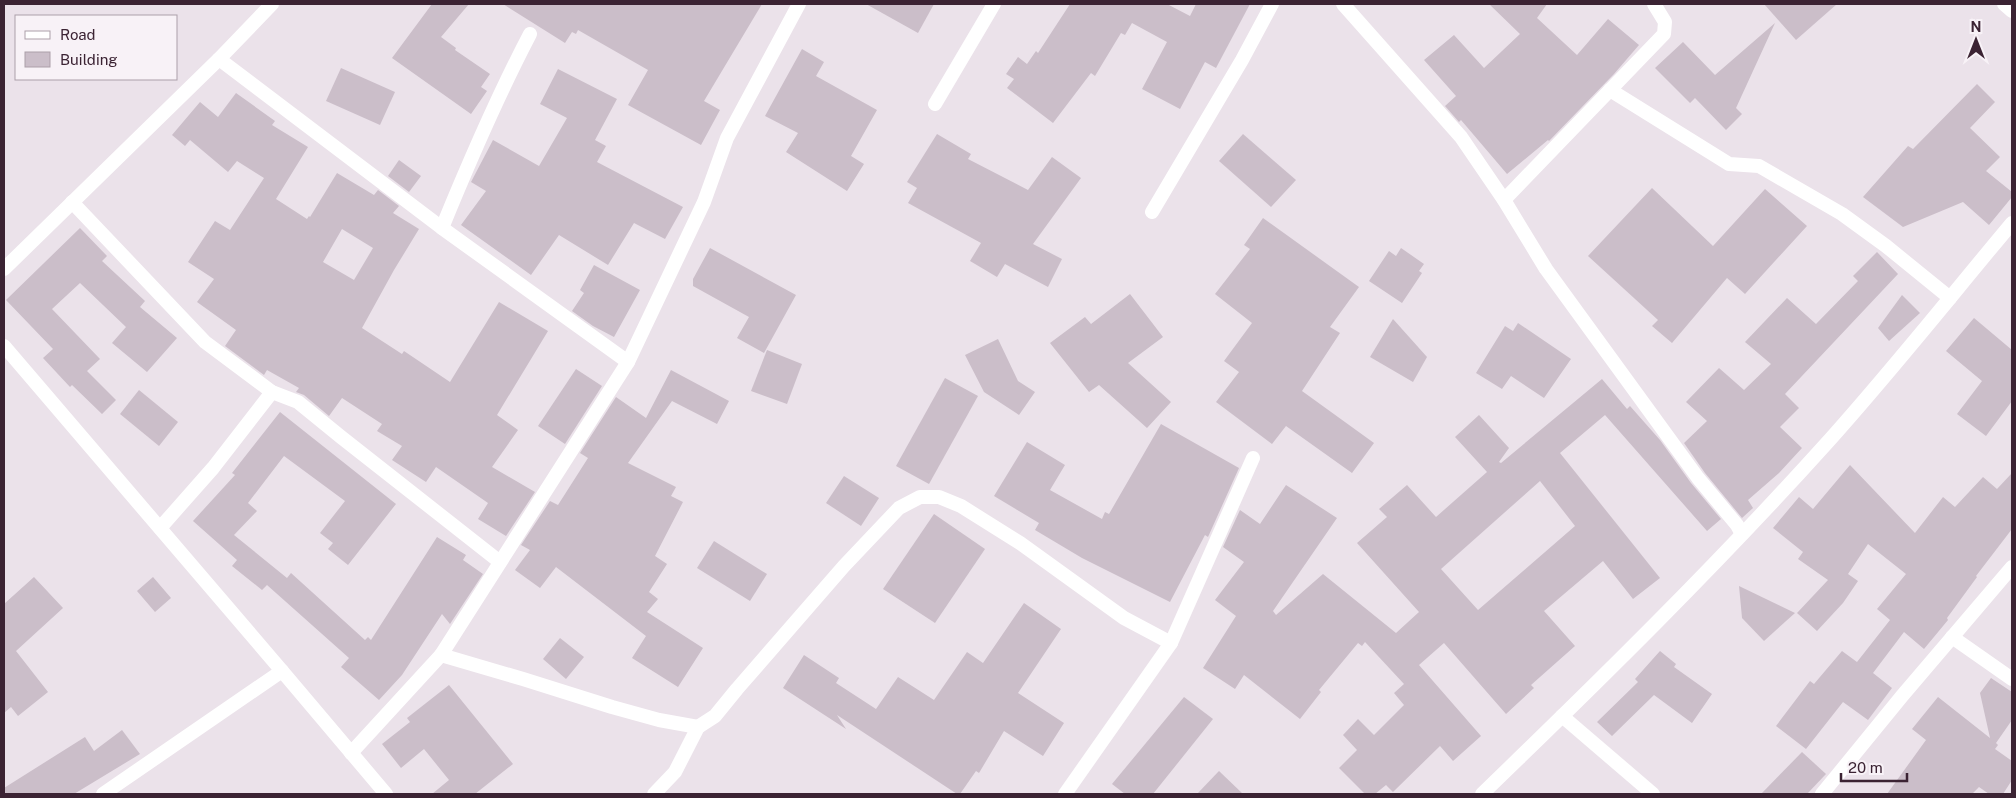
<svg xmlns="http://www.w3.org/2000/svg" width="2016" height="798" font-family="'Public Sans',sans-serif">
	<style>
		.building { fill: #cbbec9; fill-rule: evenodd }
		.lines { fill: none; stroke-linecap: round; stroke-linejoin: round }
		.minor { stroke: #fff; stroke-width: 14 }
	</style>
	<rect width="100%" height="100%" fill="#ebe2ea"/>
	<g class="building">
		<path d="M 432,4 L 469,4 L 441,37 L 456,48 L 455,50 L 490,74 L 481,87 L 487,91 L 471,114 L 392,58 Z"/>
		<path d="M 503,4 L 762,4 L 704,101 L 720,110 L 701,145 L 628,105 L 648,70 L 578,30 L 576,34 L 572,32 L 565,43 Z"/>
		<path d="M 866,4 L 934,4 L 918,33 Z"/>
		<path d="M 1070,4 L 1167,4 L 1190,16 L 1196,4 L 1250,4 L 1216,68 L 1205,62 L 1180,109 L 1142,89 L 1167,42 L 1132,23 L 1125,35 L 1121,33 L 1095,76 L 1091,73 L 1053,123 L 1007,88 L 1014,79 L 1006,74 L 1018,57 L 1027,64 L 1036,51 L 1038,53 Z"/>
		<path d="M 1489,4 L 1547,4 L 1537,18 L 1577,55 L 1608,19 L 1639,45 L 1614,74 L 1549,141 L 1548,140 L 1507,174 L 1461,120 L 1459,122 L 1445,106 L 1456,96 L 1424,60 L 1454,35 L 1484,68 L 1520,34 Z"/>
		<path d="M 1764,4 L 1837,4 L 1796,40 Z"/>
		<path d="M 1775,23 L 1736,108 L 1742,114 L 1726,130 L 1695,98 L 1690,103 L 1655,68 L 1683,42 L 1715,75 Z"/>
		<path d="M 802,49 L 824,62 L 816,76 L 877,110 L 851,156 L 864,164 L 847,191 L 786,152 L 798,133 L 765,116 Z"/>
		<path d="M 341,68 L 395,92 L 380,125 L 326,101 Z"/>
		<path d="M 558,69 L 617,99 L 595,140 L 606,146 L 597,162 L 683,207 L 665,239 L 634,223 L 608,265 L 559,235 L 531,275 L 461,225 L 486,191 L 471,182 L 493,140 L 539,166 L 567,118 L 540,104 Z"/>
		<path d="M 1977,84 L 1995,102 L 1970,128 L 2000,157 L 1986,171 L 2012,192 L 2012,197 L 1989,225 L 1963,202 L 1903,227 L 1863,197 L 1908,146 L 1913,149 Z"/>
		<path d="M 236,93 L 275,121 L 272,125 L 308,147 L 276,199 L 307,219 L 309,216 L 310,217 L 337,173 L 374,195 L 378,190 L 399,206 L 393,213 L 419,229 L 394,270 L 362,328 L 402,354 L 404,351 L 450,382 L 499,302 L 548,331 L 497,415 L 518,430 L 492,467 L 535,492 L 506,536 L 478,519 L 488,503 L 436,467 L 426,482 L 392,460 L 402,446 L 377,431 L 382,424 L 342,398 L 329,416 L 304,395 L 296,392 L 299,388 L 267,370 L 264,375 L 225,346 L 236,330 L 197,302 L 214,279 L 188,262 L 215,221 L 230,230 L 264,178 L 237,161 L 228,172 L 190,140 L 185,146 L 172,135 L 200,102 L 218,117 ZM 342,229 L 373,248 L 354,280 L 323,262 Z"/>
		<path d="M 937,134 L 971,154 L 968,159 L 1028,190 L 1052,157 L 1081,178 L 1033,244 L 1062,259 L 1048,287 L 1005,264 L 997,277 L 970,261 L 981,243 L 908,203 L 917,188 L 907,182 Z"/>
		<path d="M 1243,134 L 1296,180 L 1271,207 L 1219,161 Z"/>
		<path d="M 399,160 L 421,176 L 409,192 L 388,176 Z"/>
		<path d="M 1652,188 L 1713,246 L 1765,189 L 1807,226 L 1745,294 L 1727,278 L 1672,343 L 1652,326 L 1658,320 L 1588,256 Z"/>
		<path d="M 1263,218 L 1359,287 L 1330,327 L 1340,333 L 1302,391 L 1374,443 L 1352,473 L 1286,426 L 1272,444 L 1216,402 L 1239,372 L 1224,361 L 1252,323 L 1215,294 L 1250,249 L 1244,245 Z"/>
		<path d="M 80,228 L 107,256 L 102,261 L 145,301 L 140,307 L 177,338 L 147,372 L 112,343 L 126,327 L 80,283 L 52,309 L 100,359 L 87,371 L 116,400 L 102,414 L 72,385 L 70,387 L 43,358 L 53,349 L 6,300 Z"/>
		<path d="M 710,248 L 796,295 L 764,353 L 737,338 L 749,317 L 693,286 L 693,279 Z"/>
		<path d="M 1401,248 L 1424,264 L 1419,271 L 1422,273 L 1402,303 L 1369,281 L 1389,251 L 1396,256 Z"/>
		<path d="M 1877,252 L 1898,274 L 1785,394 L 1799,408 L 1780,427 L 1802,448 L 1779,473 L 1748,500 L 1753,508 L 1742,518 L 1705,473 L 1684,443 L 1707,421 L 1686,402 L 1719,368 L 1744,390 L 1771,364 L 1745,342 L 1787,298 L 1816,324 L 1858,281 L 1853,276 Z"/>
		<path d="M 594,265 L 640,290 L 614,337 L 593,326 L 572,311 L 584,293 L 580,290 Z"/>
		<path d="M 1130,294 L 1163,337 L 1128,363 L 1171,402 L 1147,428 L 1099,385 L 1089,392 L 1050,343 L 1085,317 L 1091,324 Z"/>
		<path d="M 1902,295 L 1920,313 L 1889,341 L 1878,328 Z"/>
		<path d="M 1974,318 L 2012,350 L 2012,401 L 1986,436 L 1957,414 L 1982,381 L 1946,351 Z"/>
		<path d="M 1393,319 L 1427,357 L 1413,382 L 1370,357 Z"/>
		<path d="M 1518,323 L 1571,359 L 1544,398 L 1511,376 L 1502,389 L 1476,373 L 1505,326 L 1513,331 Z"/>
		<path d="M 998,339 L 1018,381 L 1035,392 L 1019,415 L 984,392 L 965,355 Z"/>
		<path d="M 767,350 L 802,364 L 787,404 L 751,391 Z"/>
		<path d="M 576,369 L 602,386 L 565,444 L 538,426 Z"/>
		<path d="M 671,370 L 729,401 L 717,424 L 672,401 L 628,463 L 676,487 L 671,496 L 683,502 L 655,556 L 667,564 L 649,592 L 658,599 L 647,612 L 703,648 L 678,687 L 632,658 L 646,636 L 556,567 L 540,588 L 515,570 L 530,550 L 521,545 L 550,501 L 558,505 L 588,458 L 580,453 L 616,397 L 646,418 Z"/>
		<path d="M 945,378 L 978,396 L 929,484 L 896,466 Z"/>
		<path d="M 1602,379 L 1627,409 L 1630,406 L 1660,440 L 1691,483 L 1721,519 L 1707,531 L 1605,415 L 1560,453 L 1660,578 L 1633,599 L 1603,561 L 1544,611 L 1575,646 L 1531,685 L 1534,688 L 1506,714 L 1444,643 L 1419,665 L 1481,736 L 1453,761 L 1440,746 L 1393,792 L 1386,785 L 1375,794 L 1365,794 L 1339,768 L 1357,750 L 1343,735 L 1358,719 L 1374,735 L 1404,705 L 1394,693 L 1404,684 L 1365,642 L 1362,646 L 1358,643 L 1319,690 L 1321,692 L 1300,719 L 1244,675 L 1235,689 L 1203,668 L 1236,616 L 1215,600 L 1244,562 L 1223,547 L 1240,510 L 1260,524 L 1286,485 L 1337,518 L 1273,611 L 1276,615 L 1323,574 L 1396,633 L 1419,612 L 1357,543 L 1387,517 L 1379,509 L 1407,485 L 1436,517 L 1487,472 L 1455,437 L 1479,415 L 1509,448 L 1499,462 L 1501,463 ZM 1540,481 L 1575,526 L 1478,610 L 1441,569 Z"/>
		<path d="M 139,390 L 178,422 L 159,446 L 120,414 Z"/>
		<path d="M 280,412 L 396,504 L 348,565 L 328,549 L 333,543 L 320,533 L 345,501 L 284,456 L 248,503 L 257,511 L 234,535 L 287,578 L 291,573 L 365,640 L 368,637 L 371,640 L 437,537 L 466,555 L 463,560 L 483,574 L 450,624 L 442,614 L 402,675 L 379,700 L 341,667 L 349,658 L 267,585 L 262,590 L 232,566 L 237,560 L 193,521 L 235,475 L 232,473 Z"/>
		<path d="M 1161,424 L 1239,468 L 1208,537 L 1205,535 L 1170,602 L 1082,558 L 1035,530 L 1039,523 L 994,496 L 1027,442 L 1065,465 L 1050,490 L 1102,519 L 1105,512 L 1109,514 Z"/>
		<path d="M 1850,465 L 1915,533 L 1943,497 L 1955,507 L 1983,477 L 1997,489 L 2012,473 L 2012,529 L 1976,576 L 1977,577 L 1947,618 L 1948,620 L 1924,649 L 1904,632 L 1873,673 L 1892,688 L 1868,720 L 1843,702 L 1806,749 L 1776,726 L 1810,681 L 1814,684 L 1842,651 L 1857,662 L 1890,620 L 1877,609 L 1906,574 L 1868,544 L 1848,574 L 1858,581 L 1843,603 L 1817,631 L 1797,613 L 1828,580 L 1798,559 L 1803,552 L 1773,528 L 1799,497 L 1813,509 Z"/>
		<path d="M 844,476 L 879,498 L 861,526 L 826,503 Z"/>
		<path d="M 934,514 L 985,549 L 935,623 L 883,589 Z"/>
		<path d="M 714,541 L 767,574 L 750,601 L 697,568 Z"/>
		<path d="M 34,577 L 63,608 L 16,651 L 48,692 L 18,716 L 11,707 L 4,713 L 4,604 Z"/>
		<path d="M 153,577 L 171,598 L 155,612 L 137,591 Z"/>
		<path d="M 1739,586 L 1795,613 L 1764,641 L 1742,618 Z"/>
		<path d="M 1024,603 L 1061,629 L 1018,693 L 1064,723 L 1043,756 L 1004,731 L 979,773 L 976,771 L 960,794 L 957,794 L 837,715 L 846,729 L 783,688 L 804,655 L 839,678 L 836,683 L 876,709 L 898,677 L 934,700 L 967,652 L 983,663 Z"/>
		<path d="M 560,638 L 584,657 L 566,679 L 543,659 Z"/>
		<path d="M 1660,651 L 1676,664 L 1674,667 L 1712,694 L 1692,723 L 1654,695 L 1612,736 L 1597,722 L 1638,682 L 1635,679 Z"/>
		<path d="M 1991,678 L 2012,692 L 2012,720 L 1996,743 L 1998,745 L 1995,749 L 2012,761 L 2012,780 L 2003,794 L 1989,794 L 1979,787 L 1972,794 L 1887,794 L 1926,740 L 1912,729 L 1938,697 L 1990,738 L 1980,693 Z"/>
		<path d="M 449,685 L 513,764 L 475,794 L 432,794 L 449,780 L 424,749 L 401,768 L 382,744 L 410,722 L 407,718 Z"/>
		<path d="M 1184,697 L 1213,719 L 1153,794 L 1125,794 L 1112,784 Z"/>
		<path d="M 122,730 L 140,754 L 74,794 L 4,794 L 4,788 L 85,737 L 94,751 Z"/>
		<path d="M 1802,752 L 1826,774 L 1807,794 L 1761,794 Z"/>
		<path d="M 1219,771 L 1243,794 L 1197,794 Z"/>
	</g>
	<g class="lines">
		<g class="minor">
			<path d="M 1343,4 L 1461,137 L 1504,200 L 1546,269 L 1698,478 L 1737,525 L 1742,534"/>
			<path d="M 2004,4 L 2012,11"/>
			<path d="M 219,59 L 442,228 L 628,362"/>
			<path d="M 1610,90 L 1729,164 L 1759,166 L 1842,214 L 1886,246 L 1950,298"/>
			<path d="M 935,104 L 994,4"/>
			<path d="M 1504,200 L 1664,34 L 1665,22 L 1654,4"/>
			<path d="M 72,202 L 205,342 L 272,392 L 298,402 L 341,437 L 500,562"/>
			<path d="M 1152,212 L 1242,60 L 1272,4"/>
			<path d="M 442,228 C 469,162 497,97 530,34"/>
			<path d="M 4,269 L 219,59 L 272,4"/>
			<path d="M 4,346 L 282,671 L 386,794"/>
			<path d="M 160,528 L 213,468 L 272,392"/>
			<path d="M 1952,637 L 2012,679"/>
			<path d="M 441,655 L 523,679 L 612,707 L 659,720 L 698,727 L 715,716 L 737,689 L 844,566 L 899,508 L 920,497 L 939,497 L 961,506 L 1020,543 L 1124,618 L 1171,643"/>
			<path d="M 1562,716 L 1653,794"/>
			<path d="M 351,753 L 441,655 L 628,362 L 704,202 L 727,138 L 799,4"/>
			<path d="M 103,794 L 282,671"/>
			<path d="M 654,794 L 675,772 L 698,727"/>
			<path d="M 1065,794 L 1171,643 L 1253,458"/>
			<path d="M 1482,794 C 1599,681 1716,566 1825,445 C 1890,373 1950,297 2012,223"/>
			<path d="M 1822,794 L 1902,696 L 2012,567"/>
		</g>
	</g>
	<rect width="2016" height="798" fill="none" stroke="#3b2333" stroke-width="10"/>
	<rect x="15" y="15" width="162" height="65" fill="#f8f2f7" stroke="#ac9fa9"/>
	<rect x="25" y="31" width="25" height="8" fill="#ffffff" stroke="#ac9fa9"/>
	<text x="60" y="40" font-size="15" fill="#3b2333">Road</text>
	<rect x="25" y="52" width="25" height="15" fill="#cbbec9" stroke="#ac9fa9"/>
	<text x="60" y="65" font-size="15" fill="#3b2333">Building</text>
	<g transform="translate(1976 40)" stroke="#f8f2f7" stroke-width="4" paint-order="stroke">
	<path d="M0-4L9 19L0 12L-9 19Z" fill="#3b2333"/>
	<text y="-8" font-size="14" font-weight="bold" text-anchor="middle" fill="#3b2333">N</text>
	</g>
	<path d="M1841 773v8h66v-8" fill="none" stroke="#3b2333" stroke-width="2.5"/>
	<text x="1848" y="773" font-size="15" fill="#3b2333" stroke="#f8f2f7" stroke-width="4" paint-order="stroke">20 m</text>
</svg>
